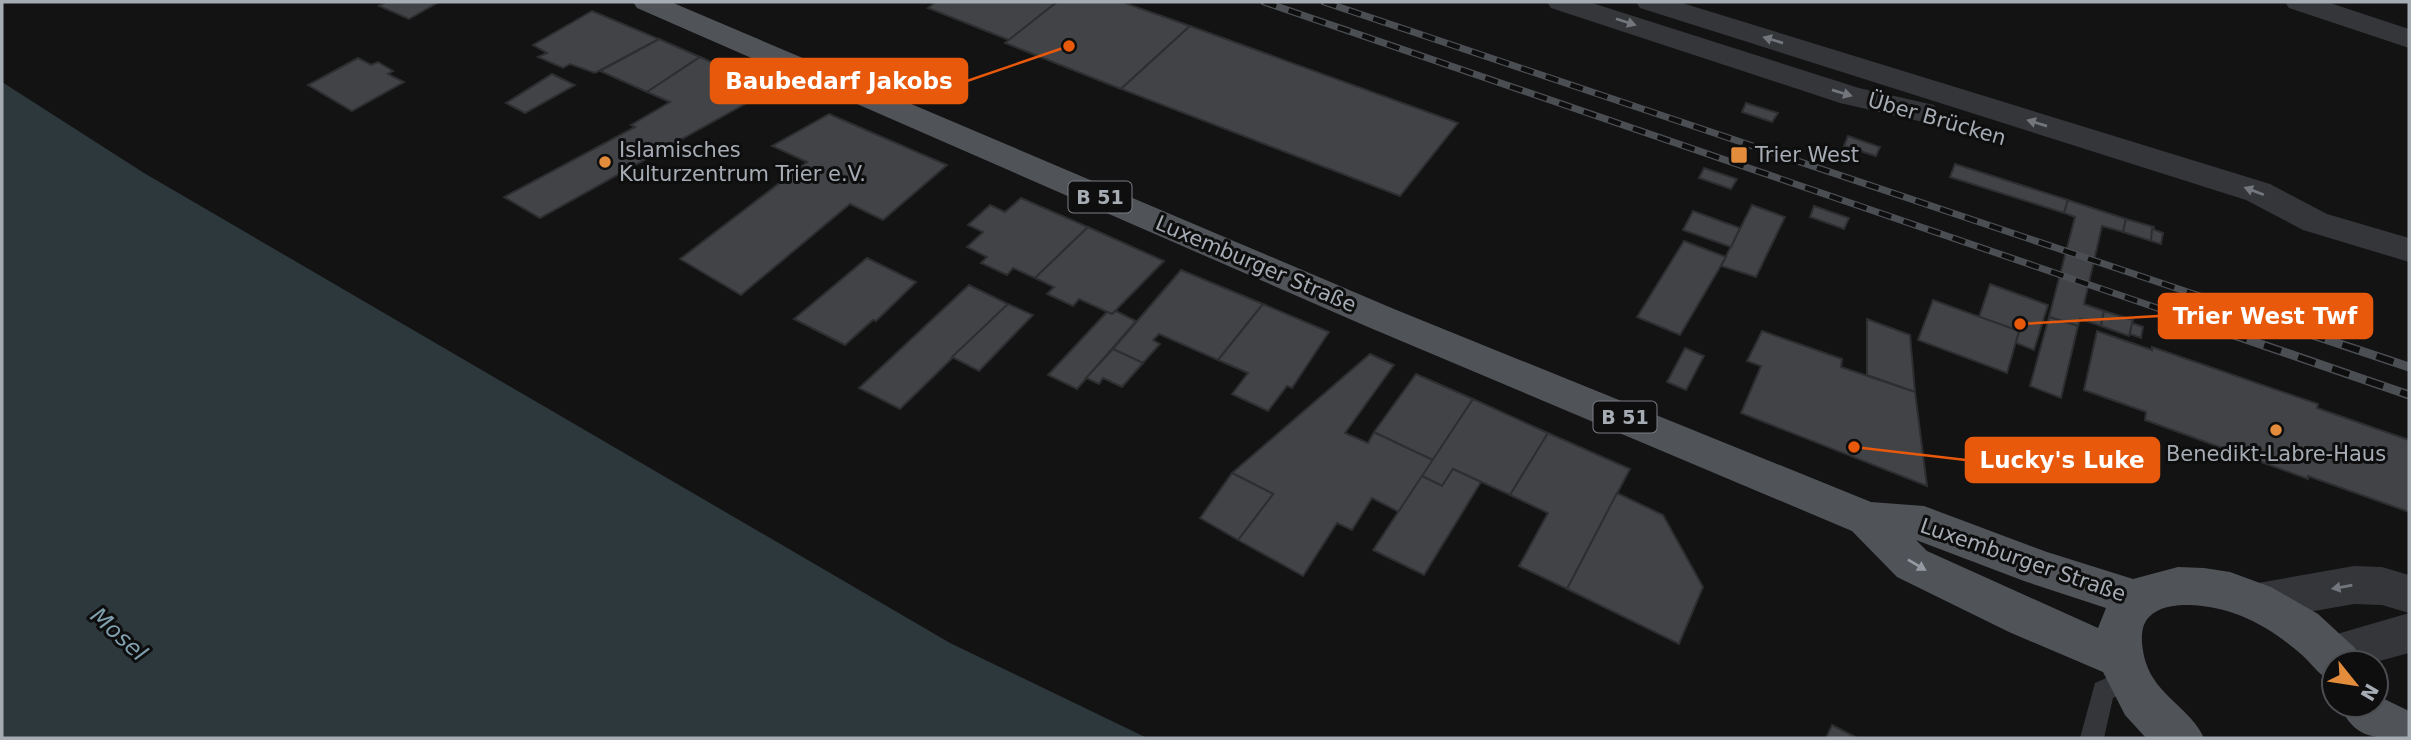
<svg xmlns="http://www.w3.org/2000/svg" width="2411" height="740" font-family="'DejaVu Sans',sans-serif">
	<style>
		.water { fill: #2d383c }
		.building { fill: #424347; stroke: #2d2e30; stroke-width: 2 }
		.lines { fill: none; stroke-linecap: round; stroke-linejoin: round }
		.service { fill: #343639; fill-rule: evenodd }
		.tertiary { fill: #343639; fill-rule: evenodd }
		.primary { fill: #505358; fill-rule: evenodd }
		.rail-far1-casing { stroke: #4b4e52; stroke-width: 7 }
		.rail-casing { stroke: #4b4e52; stroke-width: 9 }
		.rail-far1 { stroke: #0e0e0f; stroke-width: 4.5; stroke-dasharray: 13; stroke-linecap: butt }
		.rail { stroke: #0e0e0f; stroke-width: 6; stroke-dasharray: 18; stroke-linecap: butt }
		.oneway { fill: #73777d }
		.oneway2 { fill: #959aa2 }
		.poi-dot { fill: #e38d3c; stroke: #0e0e0f; stroke-width: 2.5 }
		.labels { text-anchor: middle; dominant-baseline: central; stroke-width: 6; stroke-linejoin: round; paint-order: stroke }
		.shield { fill: #0e0e0f; stroke: #787d82; stroke-width: 2 }
		.shield-label { font-size: 19px; font-weight: bold; fill: #a6acb4 }
		.street-label { font-size: 21px; fill: #a6acb4; stroke: #0e0e0f }
		.poi-label { font-size: 21px; fill: #a6acb4; stroke: #0e0e0f; text-anchor: start }
		.water-label { font-size: 23px; font-style: italic; fill: #7f9fac; stroke: #0e0e0f }
		.leader { fill: none; stroke: #e8590c; stroke-width: 2.5 }
		.callout-dot { fill: #e8590c; stroke: #0e0e0f; stroke-width: 2.5 }
		.callout { fill: #e8590c; stroke: #e8590c; stroke-width: 2.5 }
		.callout-label { font-size: 23px; text-anchor: middle; font-weight: bold; fill: #fff }
	</style>
	<rect width="100%" height="100%" fill="#131314"/>
	<path class="water" d="M 2,82 L 144,173 L 950,643 L 1147,738 L 2,738 Z"/>
	<g class="building">
		<path d="M 386,2 L 445,2 L 439,2 L 409,19 L 379,6 Z"/>
		<path d="M 936,2 L 1057,2 L 1009,40 L 928,8 Z"/>
		<path d="M 1057,2 L 1122,2 L 1190,26 L 1121,89 L 1005,43 Z"/>
		<path d="M 592,11 L 659,39 L 595,73 L 570,64 L 563,68 L 538,57 L 547,53 L 533,45 Z"/>
		<path d="M 1190,26 L 1458,123 L 1400,196 L 1121,89 Z"/>
		<path d="M 659,39 L 700,57 L 647,92 L 600,71 Z"/>
		<path d="M 700,57 L 772,89 L 540,218 L 504,197 L 635,127 L 631,125 L 670,102 L 647,92 Z"/>
		<path d="M 358,58 L 371,65 L 378,62 L 393,71 L 388,74 L 404,82 L 352,111 L 308,85 Z"/>
		<path d="M 552,74 L 575,85 L 525,113 L 506,103 Z"/>
		<path d="M 1746,103 L 1778,113 L 1772,122 L 1742,112 Z"/>
		<path d="M 829,114 L 947,165 L 883,220 L 850,204 L 741,295 L 680,259 L 807,162 L 772,146 Z"/>
		<path d="M 1848,136 L 1880,147 L 1876,156 L 1844,146 Z"/>
		<path d="M 1955,164 L 2068,200 L 2064,213 L 1950,177 Z"/>
		<path d="M 1704,168 L 1737,179 L 1731,189 L 1699,178 Z"/>
		<path d="M 1021,198 L 1088,227 L 1035,278 L 1013,268 L 1007,275 L 981,263 L 987,257 L 967,247 L 983,232 L 968,225 L 990,205 L 1005,212 Z"/>
		<path d="M 2068,200 L 2126,219 L 2123,232 L 2102,226 L 2084,304 L 2104,311 L 2101,326 L 2080,319 L 2078,326 L 2049,317 L 2075,217 L 2064,213 Z"/>
		<path d="M 1752,205 L 1785,217 L 1756,277 L 1721,266 Z"/>
		<path d="M 1814,206 L 1849,218 L 1844,229 L 1810,217 Z"/>
		<path d="M 1693,211 L 1740,228 L 1731,247 L 1683,230 Z"/>
		<path d="M 2126,219 L 2154,227 L 2151,241 L 2123,232 Z"/>
		<path d="M 1088,227 L 1164,261 L 1112,314 L 1079,299 L 1073,306 L 1047,294 L 1054,287 L 1035,278 Z"/>
		<path d="M 2152,229 L 2163,233 L 2161,244 L 2151,241 Z"/>
		<path d="M 1684,241 L 1726,257 L 1680,335 L 1637,317 Z"/>
		<path d="M 867,258 L 916,282 L 876,321 L 873,320 L 845,345 L 794,319 Z"/>
		<path d="M 1181,270 L 1263,304 L 1218,360 L 1159,334 L 1153,340 L 1160,344 L 1143,363 L 1113,349 Z"/>
		<path d="M 1990,284 L 2048,305 L 2034,350 L 2016,343 L 2019,331 L 1979,317 Z"/>
		<path d="M 969,285 L 1008,304 L 900,409 L 859,388 Z"/>
		<path d="M 1933,300 L 2019,331 L 2007,373 L 1918,340 Z"/>
		<path d="M 1008,304 L 1033,315 L 979,371 L 952,357 Z"/>
		<path d="M 1263,304 L 1329,332 L 1292,388 L 1287,386 L 1268,411 L 1232,394 L 1248,373 L 1218,360 Z"/>
		<path d="M 1116,311 L 1136,321 L 1077,389 L 1048,375 L 1107,312 L 1112,314 Z"/>
		<path d="M 2104,311 L 2133,320 L 2129,336 L 2101,326 Z"/>
		<path d="M 2049,317 L 2078,326 L 2061,398 L 2030,386 Z"/>
		<path d="M 1867,319 L 1910,335 L 1915,392 L 1867,375 Z"/>
		<path d="M 2132,323 L 2143,327 L 2141,338 L 2130,334 Z"/>
		<path d="M 1762,331 L 1842,359 L 1841,367 L 1915,392 L 1927,486 L 1741,413 L 1761,366 L 1747,361 Z"/>
		<path d="M 2097,331 L 2152,350 L 2152,347 L 2318,404 L 2317,408 L 2409,440 L 2409,512 L 2308,476 L 2308,479 L 2145,420 L 2146,412 L 2084,390 Z"/>
		<path d="M 1685,348 L 1704,356 L 1686,390 L 1667,382 Z"/>
		<path d="M 1113,349 L 1143,363 L 1122,387 L 1103,378 L 1099,384 L 1086,378 Z"/>
		<path d="M 1370,354 L 1394,365 L 1345,433 L 1368,443 L 1374,432 L 1433,460 L 1399,512 L 1372,498 L 1352,530 L 1337,523 L 1303,576 L 1238,540 L 1273,494 L 1232,473 Z"/>
		<path d="M 1416,374 L 1473,399 L 1433,460 L 1374,432 Z"/>
		<path d="M 1473,399 L 1548,433 L 1510,495 L 1453,469 L 1442,486 L 1422,476 Z"/>
		<path d="M 1548,433 L 1630,469 L 1567,589 L 1519,566 L 1548,513 L 1510,495 Z"/>
		<path d="M 1453,469 L 1481,482 L 1424,575 L 1373,550 L 1422,476 L 1442,486 Z"/>
		<path d="M 1232,473 L 1273,494 L 1238,540 L 1200,518 Z"/>
		<path d="M 1617,493 L 1663,515 L 1703,587 L 1679,644 L 1567,589 Z"/>
		<path d="M 1832,725 L 1857,738 L 1826,738 Z"/>
	</g>
	<g class="lines">
		<path class="service" d="M 2129,668 L 2137,671 L 2141,678 L 2137,685 L 2113,698 L 2104,738 L 2080,738 L 2095,683 Z"/>
		<g class="tertiary">
			<path d="M 1547,2 L 1589,2 L 1859,88 L 1934,105 L 1939,112 L 1934,119 L 1923,122 L 1840,103 L 1551,8 Z"/>
			<path d="M 1636,2 L 1679,2 L 2270,184 L 2327,214 L 2409,238 L 2409,262 L 2303,230 L 2246,200 L 1640,8 Z"/>
			<path d="M 2285,2 L 2327,2 L 2409,29 L 2409,48 L 2289,8 Z"/>
			<path d="M 2354,566 L 2382,567 L 2409,575 L 2409,613 L 2382,605 L 2354,604 L 2258,621 L 2242,616 L 2236,602 L 2242,588 L 2258,583 Z"/>
			<path d="M 2409,613 L 2409,653 L 2372,663 L 2334,663 L 2334,679 L 2320,673 L 2313,659 L 2320,645 L 2337,634 Z"/>
		</g>
		<g class="primary">
			<path d="M 633,2 L 671,2 L 1394,309 L 1871,502 L 1924,506 L 2047,552 L 2133,579 L 2178,567 L 2204,568 L 2230,572 L 2271,587 L 2318,614 L 2355,648 L 2362,663 L 2334,663 L 2334,682 C 2319,676 2313,665 2302,655 C 2269,626 2233,606 2188,605 C 2173,605 2159,607 2149,617 C 2138,628 2142,650 2146,663 C 2156,695 2191,709 2204,738 L 2146,738 L 2125,715 L 2103,672 L 2009,632 L 1897,577 L 1852,531 L 1368,327 L 637,8 ZM 1916,540 L 2024,581 L 2106,608 L 2098,628 L 1927,551 Z"/>
			<path d="M 2376,695 L 2409,711 L 2409,738 C 2379,738 2359,740 2344,714 L 2348,705 L 2376,705 Z"/>
		</g>
		<defs>
			<g id="rail-far1">
				<path d="M 1264,2 L 2201,323"/>
				<path d="M 1324,2 L 2280,323"/>
			</g>
			<g id="rail">
				<path d="M 2196,322 L 2409,395"/>
				<path d="M 2274,322 L 2409,367"/>
			</g>
		</defs>
		<use href="#rail-far1" class="rail-far1-casing"/>
		<use href="#rail" class="rail-casing"/>
		<use href="#rail-far1" class="rail-far1"/>
		<use href="#rail" class="rail"/>
	</g>
	<defs><path id="oneway-solid" d="M-6-.8H1V-3.2L6.5 0L1 3.2V.8H-6Z" transform="scale(1.75)"/></defs>
	<g class="oneway">
		<use href="#oneway-solid" transform="translate(1626 22) rotate(18)"/>
		<use href="#oneway-solid" transform="translate(1773 40) rotate(-163)"/>
		<use href="#oneway-solid" transform="translate(1842 93) rotate(17)"/>
		<use href="#oneway-solid" transform="translate(2037 123) rotate(-163)"/>
		<use href="#oneway-solid" transform="translate(2254 191) rotate(-159)"/>
		<use href="#oneway-solid" transform="translate(2342 587) rotate(170)"/>
	</g>
	<use class="oneway2" href="#oneway-solid" transform="translate(1917 565) rotate(31)"/>
	<g class="poi-dot">
		<rect x="1730" y="146" width="18" height="18" rx="3.5"/>
		<circle cx="605" cy="162" r="7"/>
		<circle cx="2276" cy="430" r="7"/>
	</g>
	<g class="labels">
		<g class="shield">
			<rect x="1068.5" y="181.5" width="63" height="31" rx="5"/>
			<rect x="1593.5" y="401.5" width="63" height="31" rx="5"/>
		</g>
		<g class="shield-label">
			<text x="1100" y="197">B 51</text>
			<text x="1625" y="417">B 51</text>
		</g>
		<g class="street-label">
			<text transform="translate(1937 119) rotate(16)">Über Brücken</text>
			<text transform="translate(1256 264) rotate(23)">Luxemburger Straße</text>
			<text transform="translate(2023 560) rotate(19)">Luxemburger Straße</text>
		</g>
		<g class="poi-label">
			<text x="619" y="150">Islamisches<tspan x="619" dy="24">Kulturzentrum Trier e.V.</tspan></text>
			<text x="1755" y="155">Trier West</text>
			<text x="2276" y="454" text-anchor="middle">Benedikt-Labre-Haus</text>
		</g>
		<g class="water-label">
			<text transform="translate(119 634) rotate(42)">Mosel</text>
		</g>
	</g>
	<path class="leader" d="M1069 46L967 81M2020 324L2159 316M1854 447L1966 460"/>
	<g class="callout-dot">
		<circle cx="1069" cy="46" r="7"/>
		<circle cx="2020" cy="324" r="7"/>
		<circle cx="1854" cy="447" r="7"/>
	</g>
	<g class="callout">
		<rect x="711" y="59" width="256" height="44" rx="7"/>
		<rect x="2159" y="294" width="213" height="44" rx="7"/>
		<rect x="1966" y="438" width="193" height="44" rx="7"/>
	</g>
	<g class="callout-label">
		<text x="839" y="89">Baubedarf Jakobs</text>
		<text x="2265" y="324">Trier West Twf</text>
		<text x="2062" y="468">Lucky's Luke</text>
	</g>
	<rect width="2411" height="740" fill="none" stroke="#a6acb4" stroke-width="7"/>
	<g transform="translate(2355 684) rotate(120)"><circle r="33" fill="#0e0e0f" stroke="#4b4d51" stroke-width="2"/>
	<path d="M0-5L12 26L0 18L-12 26Z" fill="#e38d3c"/>
	<text y="-10" font-size="19" font-weight="bold" text-anchor="middle" fill="#a6acb4">N</text>
	</g>
</svg>
